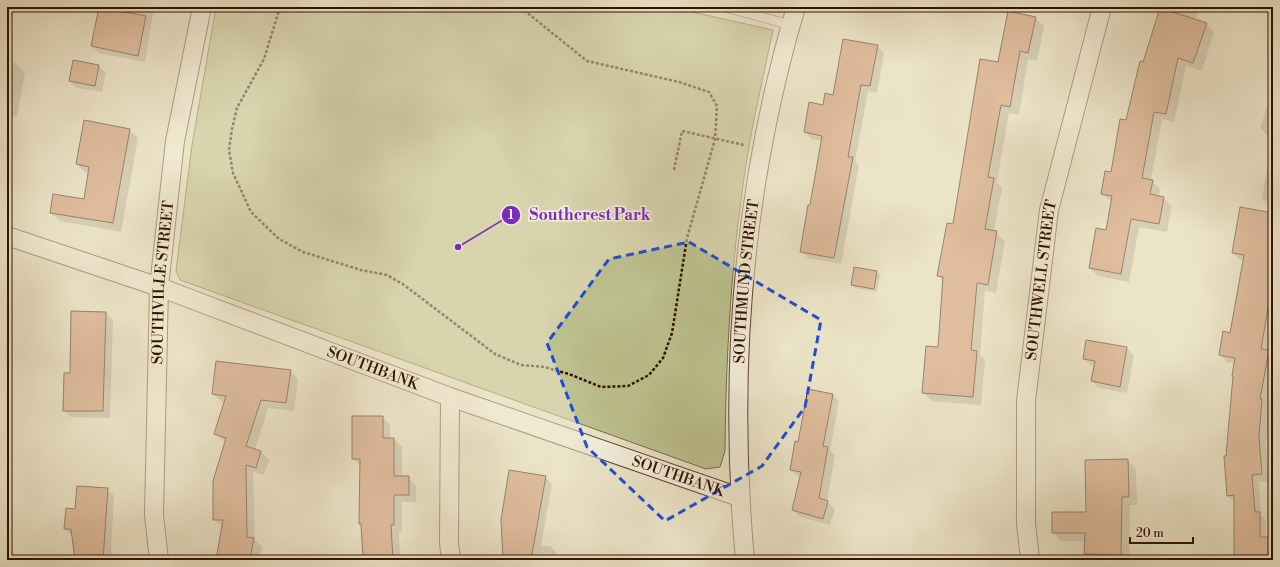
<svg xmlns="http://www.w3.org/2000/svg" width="1280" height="567" font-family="'Libre Bodoni',serif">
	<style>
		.green { fill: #bec291; stroke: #776a4a }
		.shadow { fill: #0003 }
		.building { fill: #ce8f6d; stroke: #301102 }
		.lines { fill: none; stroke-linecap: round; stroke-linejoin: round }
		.lane-casing { stroke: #5f4633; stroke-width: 10 }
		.street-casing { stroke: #5f4633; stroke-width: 20 }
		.path { stroke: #301102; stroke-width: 2.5; stroke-dasharray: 3 2; stroke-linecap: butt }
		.lane { stroke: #f3eddb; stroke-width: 9 }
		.street { stroke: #f3eddb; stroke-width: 18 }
		.marked { fill: none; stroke: #1d4ed8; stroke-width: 3; stroke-dasharray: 8 5; stroke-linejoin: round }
		.labels { text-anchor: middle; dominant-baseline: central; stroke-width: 3.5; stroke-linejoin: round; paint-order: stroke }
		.street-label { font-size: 15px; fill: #301102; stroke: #f3eddb }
		.leader { fill: none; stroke: #7b2cbf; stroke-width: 1.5 }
		.callout-dot { fill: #7b2cbf; stroke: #f3eddb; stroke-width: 1.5 }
		.mark-label { font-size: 12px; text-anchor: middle; font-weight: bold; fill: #fff }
		.callout-label { font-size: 16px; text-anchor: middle; font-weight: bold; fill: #7b2cbf; stroke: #f3eddb; stroke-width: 3.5; stroke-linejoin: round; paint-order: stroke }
	</style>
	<rect width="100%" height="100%" fill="#ece4c7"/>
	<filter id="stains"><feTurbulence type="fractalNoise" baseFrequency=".005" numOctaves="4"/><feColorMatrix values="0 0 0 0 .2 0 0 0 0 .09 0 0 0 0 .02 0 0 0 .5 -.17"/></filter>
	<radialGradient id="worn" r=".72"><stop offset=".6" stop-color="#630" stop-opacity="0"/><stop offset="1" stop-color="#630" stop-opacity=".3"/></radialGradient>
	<path class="green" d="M 216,7 L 670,7 L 773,30 C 767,60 760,89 754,119 C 733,228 726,341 725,451 L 720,467 L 706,469 L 180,280 L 176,271 L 192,145 Z"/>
	<g class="shadow">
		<path d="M 112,7 L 154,7 L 145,62 L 99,53 L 92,46 Z"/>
		<path d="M 1162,7 L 1200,7 L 1195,20 L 1206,24 L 1214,32 L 1202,71 L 1186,66 L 1174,122 L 1162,119 L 1151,180 L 1160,189 L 1159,197 L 1163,198 L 1172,206 L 1167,232 L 1139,227 L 1129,282 L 1098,276 L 1090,268 L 1106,231 L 1112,202 L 1102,193 L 1112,173 Z"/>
		<path d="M 1035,18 L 1044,26 L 1037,61 L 1028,59 L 1019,115 L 1009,113 L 997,182 L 1002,188 L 994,232 L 1005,241 L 996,293 L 985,291 L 980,355 L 985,360 L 981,405 L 932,401 L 923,392 L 939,348 L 943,281 L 939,276 L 999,63 Z"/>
		<path d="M 877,46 L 884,53 L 877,93 L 868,91 L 855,161 L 859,165 L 841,264 L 808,258 L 801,251 L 811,206 L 823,141 L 812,139 L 805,132 L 824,106 Z"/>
		<path d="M 7,62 L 15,63 L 25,73 L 17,117 L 7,115 Z"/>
		<path d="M 99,66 L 106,73 L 102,92 L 77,88 L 70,81 Z"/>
		<path d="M 1273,89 L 1273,206 L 1269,205 L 1262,198 L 1273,137 L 1267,135 L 1260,128 Z"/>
		<path d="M 129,130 L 138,138 L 121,232 L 60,221 L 51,213 L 84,200 L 89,173 L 86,173 L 77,164 Z"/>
		<path d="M 1241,209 L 1273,214 L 1273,324 L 1268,351 L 1273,356 L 1273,372 L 1267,405 L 1269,407 L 1266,445 L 1268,481 L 1259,482 L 1261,515 L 1266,520 L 1266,538 L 1273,542 L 1273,560 L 1235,560 L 1235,503 L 1228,496 L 1227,456 L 1235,363 L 1227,362 L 1220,355 L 1231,334 L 1244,260 L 1240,260 L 1233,253 Z"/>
		<path d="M 855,268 L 877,272 L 880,275 L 877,292 L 855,288 L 852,285 Z"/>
		<path d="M 106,313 L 113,320 L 110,418 L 71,417 L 64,410 L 71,374 Z"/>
		<path d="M 1087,341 L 1127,348 L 1134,355 L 1127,393 L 1099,388 L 1092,381 L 1095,367 L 1091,366 L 1084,359 Z"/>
		<path d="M 290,371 L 298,379 L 294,411 L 268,408 L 255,450 L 261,452 L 269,460 L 264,475 L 253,472 L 255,540 L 262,547 L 259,560 L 217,560 L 222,527 L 214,519 L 226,443 L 215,434 L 225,402 L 222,402 L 213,394 Z"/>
		<path d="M 832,394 L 839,401 L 830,451 L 835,455 L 827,502 L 835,509 L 830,525 L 800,517 L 793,510 L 801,478 L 791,470 L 799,443 Z"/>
		<path d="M 382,417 L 390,425 L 390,439 L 394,439 L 402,447 L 402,477 L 408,477 L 416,486 L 416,502 L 402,502 L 402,532 L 399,532 L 400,560 L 364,560 L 362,526 L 360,524 L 361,466 L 353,459 Z"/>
		<path d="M 1127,460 L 1136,469 L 1137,505 L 1130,505 L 1129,560 L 1085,560 L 1085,541 L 1061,541 L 1053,532 L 1087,513 Z"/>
		<path d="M 545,477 L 552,484 L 541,546 L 550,546 L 557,553 L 557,560 L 504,560 Z"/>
		<path d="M 107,489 L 114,496 L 111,552 L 114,555 L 115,560 L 76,560 L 72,536 L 65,529 L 76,510 Z"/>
	</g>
	<g class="building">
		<path d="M 99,7 L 146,16 L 138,56 L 91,46 Z"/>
		<path d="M 1160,8 L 1207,23 L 1193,63 L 1178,58 L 1166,114 L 1154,112 L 1142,178 L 1153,180 L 1150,194 L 1164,197 L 1159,224 L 1131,219 L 1121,274 L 1089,268 L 1096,228 L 1106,230 L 1112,196 L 1101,194 L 1105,171 L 1111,172 L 1120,119 L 1126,120 L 1140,61 L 1143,62 Z"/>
		<path d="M 1008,11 L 1036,17 L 1028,53 L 1020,51 L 1010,107 L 1001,105 L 988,177 L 994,178 L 985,229 L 997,231 L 988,285 L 977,283 L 971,350 L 977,351 L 973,397 L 922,393 L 926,346 L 938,347 L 943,277 L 937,276 L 947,223 L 953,224 L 980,59 L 998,62 Z"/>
		<path d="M 843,39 L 878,45 L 870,86 L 861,85 L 848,157 L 853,157 L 834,258 L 800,252 L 808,205 L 810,205 L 822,136 L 804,132 L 809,102 L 823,105 L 825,93 L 833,95 Z"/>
		<path d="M 73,60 L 99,65 L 95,86 L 69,81 Z"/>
		<path d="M 84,120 L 130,129 L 113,223 L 50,213 L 53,194 L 84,199 L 89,167 L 76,164 Z"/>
		<path d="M 1240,207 L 1273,213 L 1270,238 L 1273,238 L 1273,279 L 1261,349 L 1269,350 L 1260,399 L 1262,399 L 1259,437 L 1262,474 L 1252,475 L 1255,512 L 1260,512 L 1260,537 L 1269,537 L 1270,559 L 1234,559 L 1234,495 L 1227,496 L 1224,456 L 1226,456 L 1233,376 L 1232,376 L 1235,358 L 1219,355 L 1223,331 L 1230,333 L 1244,255 L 1232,253 Z"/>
		<path d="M 854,267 L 877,271 L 874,289 L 851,285 Z"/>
		<path d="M 71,311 L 106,312 L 103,411 L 63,411 L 64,373 L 70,373 Z"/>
		<path d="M 1086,340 L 1127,347 L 1120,387 L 1091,381 L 1095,361 L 1083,359 Z"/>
		<path d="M 216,361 L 291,370 L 286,403 L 261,400 L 246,446 L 261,451 L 256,468 L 246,465 L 247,537 L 254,538 L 250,560 L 216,560 L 223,520 L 213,520 L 213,481 L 226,438 L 214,434 L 226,396 L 212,394 Z"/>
		<path d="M 808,389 L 833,394 L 823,446 L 828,447 L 819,498 L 828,501 L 823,519 L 792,510 L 801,472 L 790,470 L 795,441 L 798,442 Z"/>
		<path d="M 352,416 L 383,416 L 383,438 L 394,438 L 394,476 L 409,476 L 409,495 L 394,495 L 394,525 L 391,525 L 393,560 L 363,560 L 361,524 L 359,524 L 360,459 L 352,459 Z"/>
		<path d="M 1128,459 L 1129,497 L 1122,497 L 1121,555 L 1084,554 L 1085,533 L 1052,533 L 1052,512 L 1086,512 L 1085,460 Z"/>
		<path d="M 509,470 L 546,476 L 531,560 L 503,560 L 501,520 Z"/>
		<path d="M 77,486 L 108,488 L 103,560 L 75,560 L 71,529 L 64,529 L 66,508 L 75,509 Z"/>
	</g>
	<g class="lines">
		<defs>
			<path id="lane" d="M 725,7 L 791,25"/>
			<g id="street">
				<path id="s1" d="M 7,236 L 159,287 L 450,397 L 739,497"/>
				<path d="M 450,397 L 449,543 L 451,560"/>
				<path id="s2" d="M 159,560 L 154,515 L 159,287 L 175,141 L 202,7"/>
				<path id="s3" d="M 745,560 C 728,374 743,186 796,7"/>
				<path id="s4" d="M 1030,560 L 1026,523 L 1026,401 L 1049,210 L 1102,7"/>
			</g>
		</defs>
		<use href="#lane" class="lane-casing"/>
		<use href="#street" class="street-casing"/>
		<g class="path">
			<path d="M 280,7 L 264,59 L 237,108 L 232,129 L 229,150 L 233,173 L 251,212 L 279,239 L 303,252 L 361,270 L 387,275 L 404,285 L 495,354 L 521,365 L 544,367 L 569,374 L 601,387 L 628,386 L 649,375 L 663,358 L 672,333 L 687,238 L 715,139 L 717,106 L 709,92 L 679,82 L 587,61 L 520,7"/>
			<path d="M 674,170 L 682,131 L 744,145"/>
		</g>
		<use href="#lane" class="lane"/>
		<use href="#street" class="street"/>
	</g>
	<path d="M0 0H1280V567H0ZM 689,242 L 821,320 L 805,407 L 762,466 L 665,521 L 587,447 L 547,343 L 609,259 Z" fill="#ece4c7" fill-opacity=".55" fill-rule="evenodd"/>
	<path class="marked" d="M 689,242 L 821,320 L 805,407 L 762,466 L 665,521 L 587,447 L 547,343 L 609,259 Z"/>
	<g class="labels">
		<g class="street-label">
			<text stroke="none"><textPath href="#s3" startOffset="279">SOUTHMUND STREET</textPath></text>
			<text stroke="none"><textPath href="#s4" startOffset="281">SOUTHWELL STREET</textPath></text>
			<text stroke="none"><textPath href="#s2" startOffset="278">SOUTHVILLE STREET</textPath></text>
			<text stroke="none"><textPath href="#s1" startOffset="389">SOUTHBANK</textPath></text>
			<text stroke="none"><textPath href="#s1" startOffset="713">SOUTHBANK</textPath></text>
		</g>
	</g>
	<path class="leader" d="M458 247L511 215"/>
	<g class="callout-dot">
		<circle cx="458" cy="247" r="4"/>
		<circle cx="511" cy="215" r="10"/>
	</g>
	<g class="mark-label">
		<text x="511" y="219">1</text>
	</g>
	<g class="callout-label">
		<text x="590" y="220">Southcrest Park</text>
	</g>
	<rect width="1280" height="567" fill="none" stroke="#ece4c7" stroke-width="24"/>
	<rect x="8" y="8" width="1264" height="551" fill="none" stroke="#301102" stroke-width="2"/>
	<rect x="12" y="12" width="1256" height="543" fill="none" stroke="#301102"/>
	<path d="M1130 537v6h63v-6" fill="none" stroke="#301102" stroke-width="2"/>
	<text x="1136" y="537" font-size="12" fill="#301102" stroke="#f3eddb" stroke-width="3" paint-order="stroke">20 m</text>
	<rect width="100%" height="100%" filter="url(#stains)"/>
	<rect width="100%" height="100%" fill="url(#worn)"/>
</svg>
